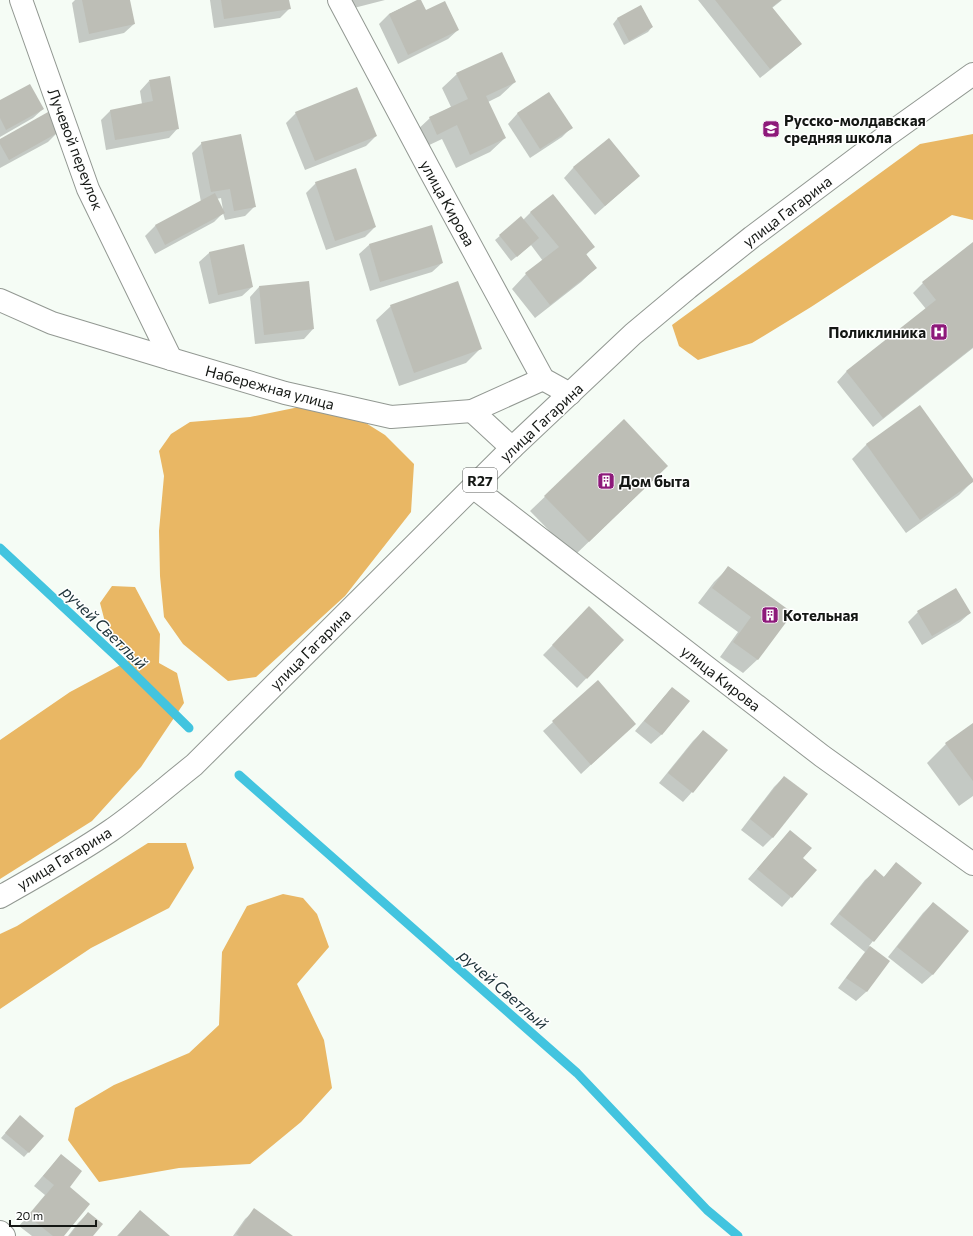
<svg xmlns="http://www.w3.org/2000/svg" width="973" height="1236" font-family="Commissioner,sans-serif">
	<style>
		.forest { fill: #e9b764 }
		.shadow { fill: #0003; fill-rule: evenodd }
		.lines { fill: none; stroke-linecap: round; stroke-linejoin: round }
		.stream { stroke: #42c4df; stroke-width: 9 }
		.building { fill: #bdbeb6 }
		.minor-casing { stroke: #929892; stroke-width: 24 }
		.primary-casing { stroke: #929892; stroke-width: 24 }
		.minor { stroke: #fff; stroke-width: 22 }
		.primary { stroke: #fff; stroke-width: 22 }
		.labels { text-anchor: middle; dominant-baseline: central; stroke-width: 3; stroke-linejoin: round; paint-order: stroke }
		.shield { fill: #fff; stroke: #5a5d5a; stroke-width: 1 }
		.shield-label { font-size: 14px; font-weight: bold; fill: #141714 }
		.poi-label { font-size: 15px; font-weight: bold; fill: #141714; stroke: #fff; text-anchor: start }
		.street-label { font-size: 15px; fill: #141714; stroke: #fff }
		.water-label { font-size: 16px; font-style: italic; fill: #1e3339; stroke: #fff }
	</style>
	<rect width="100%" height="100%" fill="#f5fcf5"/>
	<g class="forest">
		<path d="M 973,134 L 973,220 L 952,215 L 811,307 L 752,343 L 698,360 L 679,346 L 672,325 L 920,144 Z"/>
		<path d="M 299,407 L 353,415 L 385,435 L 414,464 L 411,512 L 345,596 L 256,677 L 228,681 L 183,644 L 164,617 L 160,576 L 159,531 L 164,476 L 159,451 L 171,434 L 190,422 L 250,417 Z"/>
		<path d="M 112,586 L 135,587 L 160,634 L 159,663 L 177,673 L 184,703 L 141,767 L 92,821 L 0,879 L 0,740 L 70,692 L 128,661 L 105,622 L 100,603 Z"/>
		<path d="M 148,843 L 186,843 L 194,868 L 169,908 L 91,948 L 0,1009 L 0,934 L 17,926 Z"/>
		<path d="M 283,894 L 303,898 L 317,914 L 329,947 L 297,984 L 324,1040 L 332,1088 L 301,1122 L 250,1164 L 179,1168 L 99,1182 L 68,1140 L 75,1108 L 114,1085 L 189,1053 L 219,1025 L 222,952 L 247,906 Z"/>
	</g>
	<g class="shadow">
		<path d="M 75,0 L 129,0 L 134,24 L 124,33 L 79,43 L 72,3 Z"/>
		<path d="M 210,0 L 288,0 L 290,8 L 280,18 L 214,28 Z"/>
		<path d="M 348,0 L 385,0 L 350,9 Z"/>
		<path d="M 419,0 L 420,0 L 426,11 L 458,30 L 448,39 L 398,64 L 379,24 L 389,14 Z"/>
		<path d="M 698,0 L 782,0 L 772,8 L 801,44 L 791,53 L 760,78 Z"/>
		<path d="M 641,6 L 652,27 L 648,32 L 624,45 L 613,24 L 617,19 Z"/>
		<path d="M 457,74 L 515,82 L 500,96 L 488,102 L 505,138 L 490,152 L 456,168 L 442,139 L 423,148 L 415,132 L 430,118 L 451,107 L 442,88 Z"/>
		<path d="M 149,81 L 178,128 L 169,138 L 106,150 L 101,120 L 110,111 L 142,104 L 140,91 Z"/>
		<path d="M 549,93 L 571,128 L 562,137 L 530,158 L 508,124 L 517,114 Z"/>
		<path d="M 0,101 L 43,109 L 33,118 L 0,137 Z"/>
		<path d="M 296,113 L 376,136 L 366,146 L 305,170 L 286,123 Z"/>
		<path d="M 58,132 L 48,142 L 0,168 L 0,140 Z"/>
		<path d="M 609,139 L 639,176 L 595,215 L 564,178 L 573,168 Z"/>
		<path d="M 202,143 L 255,206 L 245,216 L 225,220 L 223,213 L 214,222 L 155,254 L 145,236 L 155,226 L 201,202 L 192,153 ZM 221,198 L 223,210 L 216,199 Z"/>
		<path d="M 316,183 L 375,227 L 365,237 L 326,250 L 306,193 Z"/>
		<path d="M 531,212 L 593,247 L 586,255 L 596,268 L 581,282 L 535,318 L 512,289 L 526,274 L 543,261 L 531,245 L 511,261 L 495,240 L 521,218 L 523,220 Z"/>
		<path d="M 973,243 L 973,348 L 873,427 L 837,382 L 846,372 L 926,309 L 913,293 L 923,283 Z"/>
		<path d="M 243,245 L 252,287 L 242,296 L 209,304 L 199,262 L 209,253 Z"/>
		<path d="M 369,245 L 442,263 L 432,272 L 370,291 L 359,254 Z"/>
		<path d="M 259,287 L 313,329 L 304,339 L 255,344 L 250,297 Z"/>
		<path d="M 391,306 L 481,348 L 466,363 L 399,386 L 376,320 Z"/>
		<path d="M 624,421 L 653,480 L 574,556 L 530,511 Z"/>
		<path d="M 867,444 L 973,481 L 959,495 L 906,533 L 852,459 Z"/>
		<path d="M 729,567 L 791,613 L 758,659 L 743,673 L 720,657 L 738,632 L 698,603 L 714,582 Z"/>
		<path d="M 589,608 L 623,640 L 577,688 L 543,655 Z"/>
		<path d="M 918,612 L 970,613 L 960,622 L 922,645 L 908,622 Z"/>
		<path d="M 598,682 L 625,733 L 581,774 L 543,731 Z"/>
		<path d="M 672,688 L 689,701 L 661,735 L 651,744 L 635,731 L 663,698 Z"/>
		<path d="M 973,724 L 973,796 L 959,806 L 927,763 L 946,744 Z"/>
		<path d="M 703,731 L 726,750 L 692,792 L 683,802 L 659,783 L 693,741 Z"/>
		<path d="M 784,777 L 773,837 L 763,847 L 741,830 L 774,787 Z"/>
		<path d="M 790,831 L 802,859 L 815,870 L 782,907 L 748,879 Z"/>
		<path d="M 896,863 L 873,941 L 869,946 L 889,961 L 866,992 L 856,1001 L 838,988 L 865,952 L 830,924 L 865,880 L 875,871 L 883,878 Z"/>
		<path d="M 933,903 L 967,931 L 932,975 L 922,984 L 888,957 L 923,913 Z"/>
		<path d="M 16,1121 L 43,1136 L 24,1157 L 1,1138 Z"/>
		<path d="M 61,1155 L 68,1187 L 62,1236 L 32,1236 L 19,1226 L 45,1195 L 34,1186 Z"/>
		<path d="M 255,1210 L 291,1236 L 233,1236 L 245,1219 Z"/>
		<path d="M 140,1211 L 169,1236 L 117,1236 Z"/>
		<path d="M 88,1213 L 92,1236 L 68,1236 L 78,1223 Z"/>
	</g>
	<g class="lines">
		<g class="stream">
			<path d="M 0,548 L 118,658 L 189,728"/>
			<path d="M 239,775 L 577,1073 L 707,1210 L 738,1236"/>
		</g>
	</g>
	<g class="building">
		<path d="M 82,0 L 130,0 L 135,24 L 89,34 Z"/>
		<path d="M 221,0 L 289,0 L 291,9 L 224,19 Z"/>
		<path d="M 417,0 L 421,0 L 426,10 L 445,1 L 459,30 L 408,55 L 389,14 Z"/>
		<path d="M 715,0 L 781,0 L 772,7 L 802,44 L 770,69 Z"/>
		<path d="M 641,5 L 653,27 L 629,41 L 617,18 Z"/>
		<path d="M 502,52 L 516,82 L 486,96 L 506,138 L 470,155 L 457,125 L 437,135 L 429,117 L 468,99 L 456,73 Z"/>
		<path d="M 170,76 L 179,129 L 115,140 L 110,110 L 153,101 L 149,80 Z"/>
		<path d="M 30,84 L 44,109 L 6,130 L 0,118 L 0,100 Z"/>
		<path d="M 357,87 L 377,136 L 315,161 L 295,112 Z"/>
		<path d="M 549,92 L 573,128 L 540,149 L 517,113 Z"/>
		<path d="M 48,112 L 59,132 L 9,160 L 0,144 L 0,139 Z"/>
		<path d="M 241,134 L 256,207 L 234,211 L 230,189 L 211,192 L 201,142 Z"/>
		<path d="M 609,138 L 640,176 L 605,206 L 573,167 Z"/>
		<path d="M 356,168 L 376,227 L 335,241 L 315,182 Z"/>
		<path d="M 215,193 L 225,213 L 165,245 L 155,225 Z"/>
		<path d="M 553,194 L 595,247 L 586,254 L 597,268 L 550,305 L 525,273 L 559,247 L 530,212 Z"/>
		<path d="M 521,216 L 539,238 L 517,257 L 499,235 Z"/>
		<path d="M 432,225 L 443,263 L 380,282 L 369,244 Z"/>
		<path d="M 973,242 L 973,347 L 883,418 L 846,371 L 936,300 L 922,282 Z"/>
		<path d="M 244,244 L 253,287 L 218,295 L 209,252 Z"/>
		<path d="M 309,281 L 314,329 L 264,335 L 259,286 Z"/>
		<path d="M 458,281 L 482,349 L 414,373 L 390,305 Z"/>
		<path d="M 920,405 L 973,479 L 973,482 L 920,520 L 866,444 Z"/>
		<path d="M 624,419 L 668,466 L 589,542 L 544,496 Z"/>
		<path d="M 728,566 L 793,613 L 758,660 L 733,642 L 751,617 L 712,588 Z"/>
		<path d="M 956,588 L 971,613 L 932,636 L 917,611 Z"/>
		<path d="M 589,606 L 624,640 L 587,679 L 552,645 Z"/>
		<path d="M 598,680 L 636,724 L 591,765 L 552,721 Z"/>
		<path d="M 672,687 L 690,701 L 662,735 L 644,721 Z"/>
		<path d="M 973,723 L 973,781 L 945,743 Z"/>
		<path d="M 703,730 L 728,750 L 693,793 L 668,773 Z"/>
		<path d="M 784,776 L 808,794 L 773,838 L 750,819 Z"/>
		<path d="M 790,830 L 812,848 L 803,858 L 817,870 L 792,898 L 757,869 Z"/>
		<path d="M 896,862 L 922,883 L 874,942 L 839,914 L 875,869 L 884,877 Z"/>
		<path d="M 933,902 L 969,931 L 933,975 L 897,947 Z"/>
		<path d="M 870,946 L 890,961 L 867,992 L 846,978 Z"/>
		<path d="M 20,1115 L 44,1136 L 29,1153 L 5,1133 Z"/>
		<path d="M 61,1154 L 82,1171 L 70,1187 L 90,1204 L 64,1236 L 53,1236 L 28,1216 L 54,1185 L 43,1176 Z"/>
		<path d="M 254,1208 L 293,1236 L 239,1236 L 236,1234 Z"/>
		<path d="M 140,1210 L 170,1236 L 118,1236 Z"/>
		<path d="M 88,1212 L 103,1224 L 93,1236 L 69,1236 Z"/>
	</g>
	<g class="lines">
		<defs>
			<g id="minor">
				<path d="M 21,0 L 88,189 L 171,359"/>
				<path d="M 339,0 L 429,169 L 543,379 L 570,394"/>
				<path d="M 0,300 L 52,323 L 171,359 L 285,393 L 391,417 L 472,411 L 543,379"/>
				<path d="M 472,411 L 512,448"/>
				<path d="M 473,487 L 822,756 L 973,864"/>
				<path d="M 0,1232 L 4,1236"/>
			</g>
			<path id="primary" d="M 0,897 C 37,876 75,855 110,831 C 139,811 166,787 194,765 L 512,448 L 633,334 L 688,288 L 752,237 L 889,134 L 973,74"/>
		</defs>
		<use href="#minor" class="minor-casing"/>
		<use href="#primary" class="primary-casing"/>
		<use href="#minor" class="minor"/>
		<use href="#primary" class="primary"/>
	</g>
	<defs>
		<symbol id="school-square" viewBox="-11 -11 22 22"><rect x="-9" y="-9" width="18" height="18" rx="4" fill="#8d197a" stroke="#fff"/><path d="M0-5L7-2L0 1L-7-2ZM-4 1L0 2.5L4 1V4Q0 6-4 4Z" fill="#fff"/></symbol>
		<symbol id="hospital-square" viewBox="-11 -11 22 22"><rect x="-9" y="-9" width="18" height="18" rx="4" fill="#8d197a" stroke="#fff"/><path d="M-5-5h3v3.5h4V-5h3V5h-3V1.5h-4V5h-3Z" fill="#fff"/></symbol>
		<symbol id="building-square" viewBox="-11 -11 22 22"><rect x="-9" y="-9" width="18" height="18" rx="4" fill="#8d197a" stroke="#fff"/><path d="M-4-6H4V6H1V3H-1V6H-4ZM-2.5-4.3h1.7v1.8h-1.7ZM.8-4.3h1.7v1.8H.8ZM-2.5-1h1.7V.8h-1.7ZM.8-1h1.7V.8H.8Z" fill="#fff"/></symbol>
	</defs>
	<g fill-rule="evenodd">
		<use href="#school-square" x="761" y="119" width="20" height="20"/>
		<use href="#hospital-square" x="929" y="322" width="20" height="20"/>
		<use href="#building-square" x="596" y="471" width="20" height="20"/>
		<use href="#building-square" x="760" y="605" width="20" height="20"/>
	</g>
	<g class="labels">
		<rect class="shield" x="463" y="468" width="34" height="24" rx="3"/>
		<g class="shield-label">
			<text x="480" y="480">R27</text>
		</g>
		<g class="poi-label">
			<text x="784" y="120">Русско-молдавская<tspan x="784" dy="17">средняя школа</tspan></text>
			<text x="926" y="332" text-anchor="end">Поликлиника</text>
			<text x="619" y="481">Дом быта</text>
			<text x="783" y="615">Котельная</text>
		</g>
		<g class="street-label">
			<text transform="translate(76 149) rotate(69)">Лучевой переулок</text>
			<text transform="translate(448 203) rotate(61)">улица Кирова</text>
			<text transform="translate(787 211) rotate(-37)">улица Гагарина</text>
			<text transform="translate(270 387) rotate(15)">Набережная улица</text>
			<text transform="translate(541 422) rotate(-43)">улица Гагарина</text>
			<text transform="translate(310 649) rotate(-45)">улица Гагарина</text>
			<text transform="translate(721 678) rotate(38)">улица Кирова</text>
			<text transform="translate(64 858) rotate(-31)">улица Гагарина</text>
		</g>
		<g class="water-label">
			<text transform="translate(105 627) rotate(44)">ручей Светлый</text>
			<text transform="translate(504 989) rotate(41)">ручей Светлый</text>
		</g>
	</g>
	<path d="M10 1220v6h86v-6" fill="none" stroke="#141714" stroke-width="2"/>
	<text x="16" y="1220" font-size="12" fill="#141714" stroke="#ffffff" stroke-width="3" paint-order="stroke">20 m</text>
</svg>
